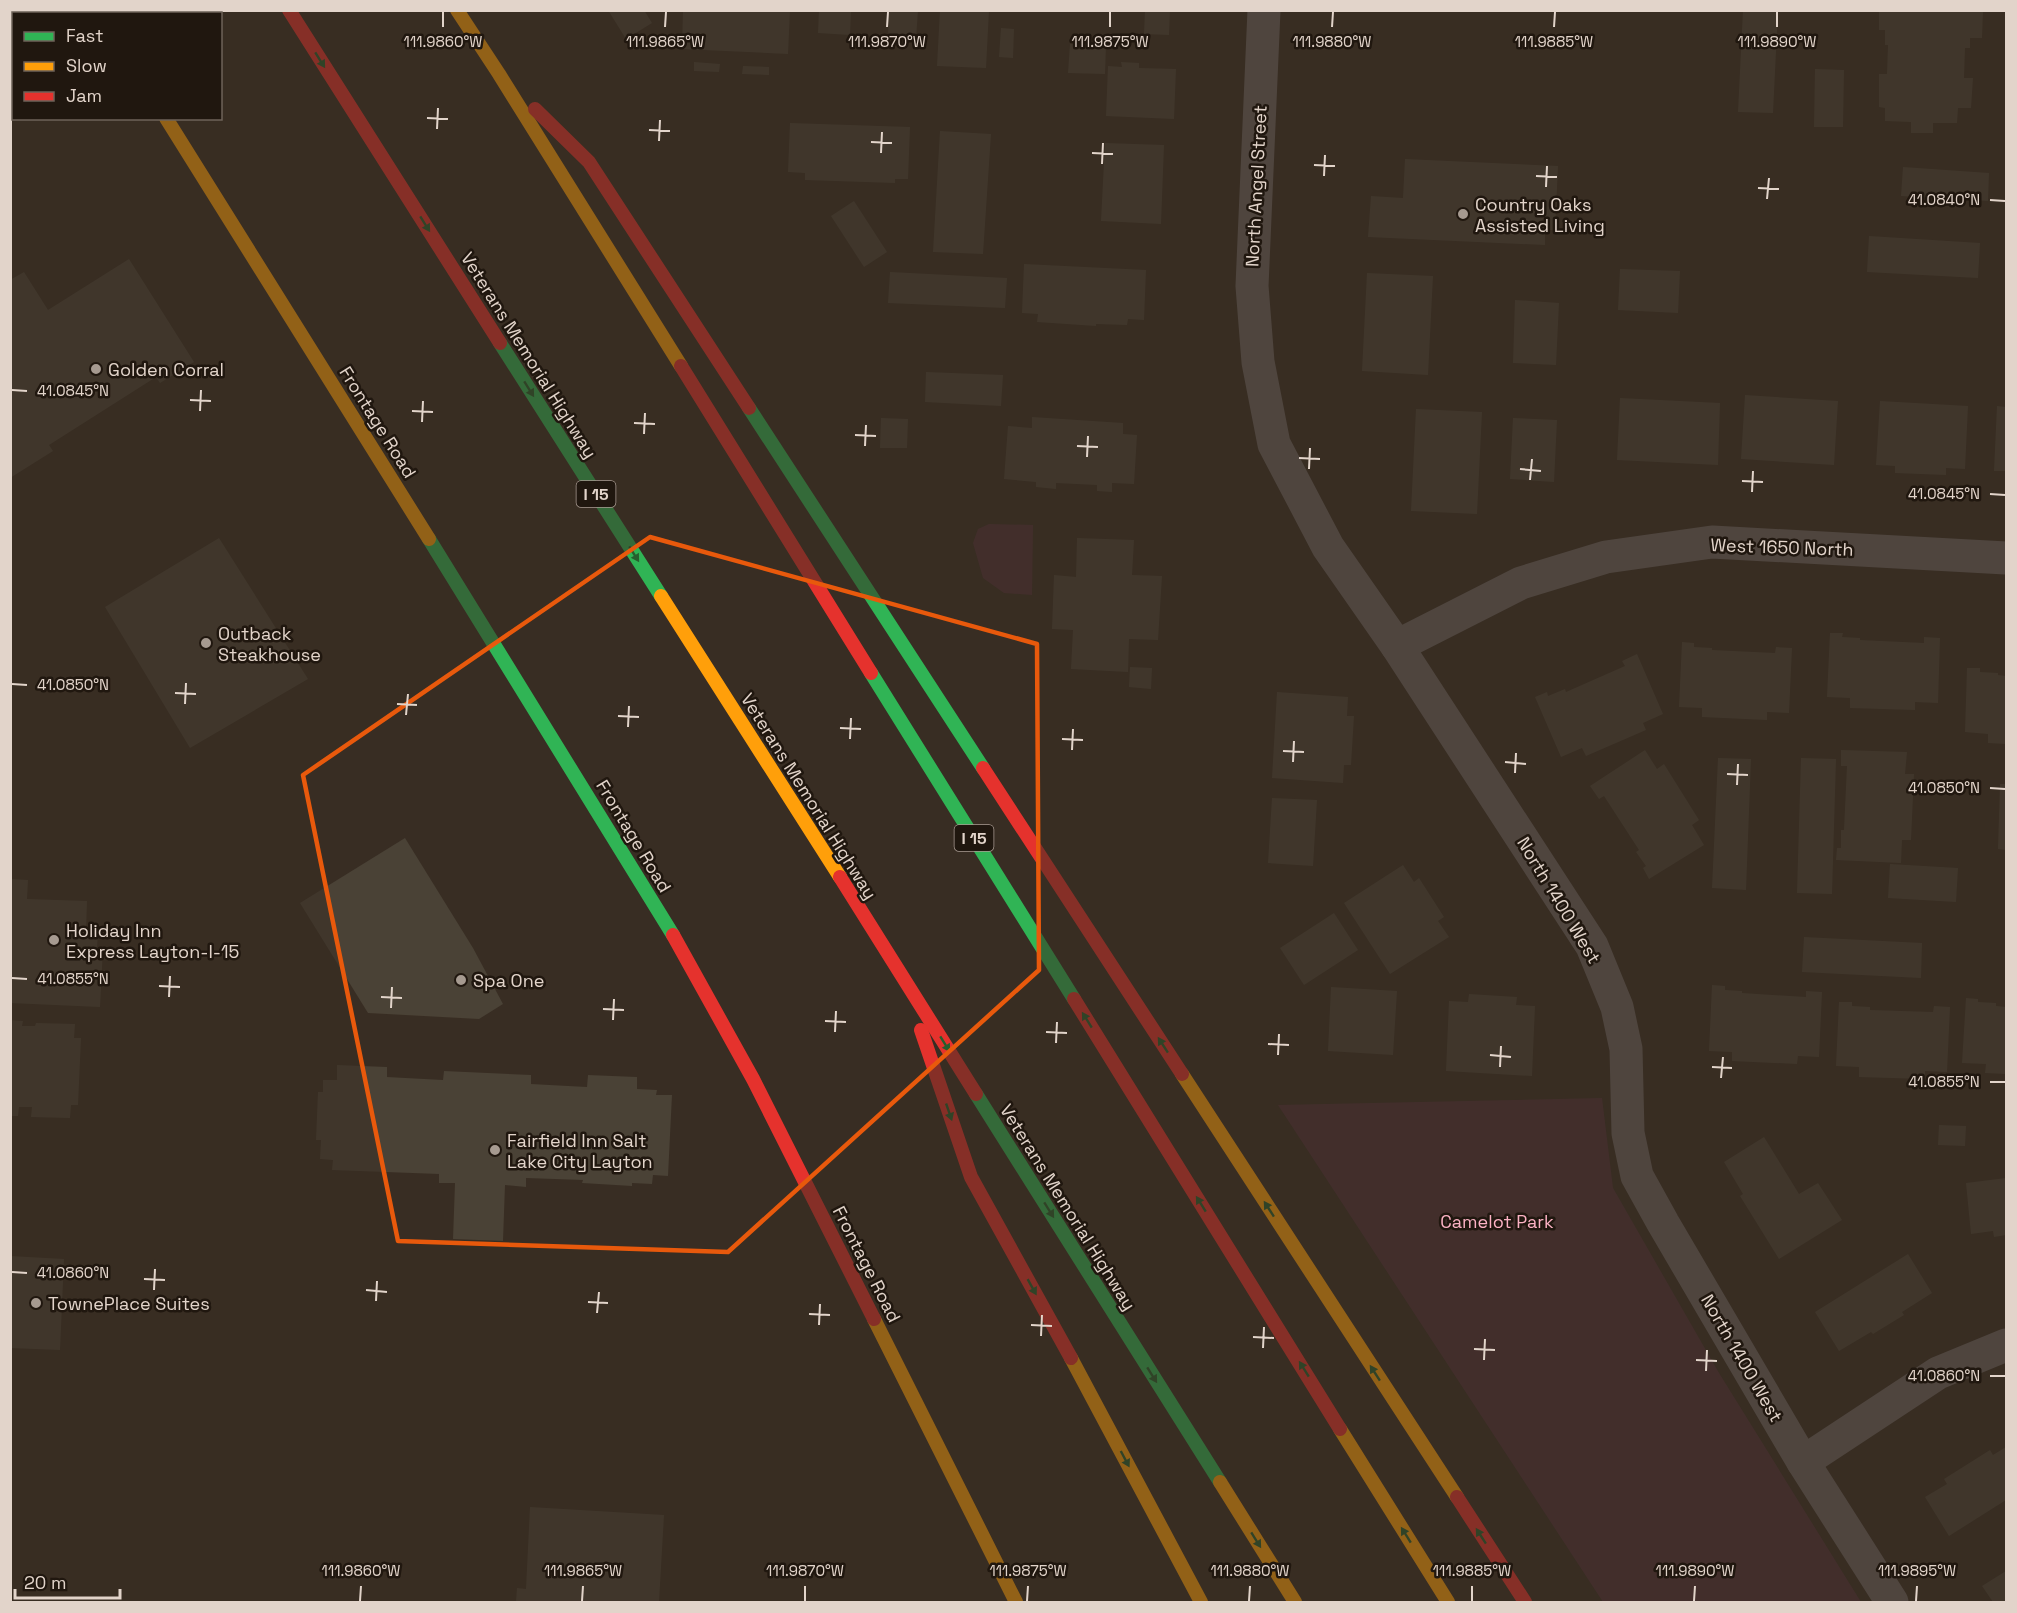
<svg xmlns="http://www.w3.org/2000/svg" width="2017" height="1613" font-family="'Space Grotesk',sans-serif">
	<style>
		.green { fill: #4f3037 }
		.building { fill: #4a4236 }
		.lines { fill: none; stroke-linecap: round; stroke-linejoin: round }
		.street { stroke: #6b6361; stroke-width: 33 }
		.fast { stroke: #30b455; stroke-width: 14 }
		.slow { stroke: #ff9f0a; stroke-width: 14 }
		.jam { stroke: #e5322d; stroke-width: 14 }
		.oneway { fill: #275e2e }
		.marked { fill: none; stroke: #e8590c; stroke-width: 4.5; stroke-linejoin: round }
		.ticks { fill: none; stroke: #e2d4ca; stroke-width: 2 }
		.poi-dot { fill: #a69a90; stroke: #20170f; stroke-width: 2 }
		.labels { text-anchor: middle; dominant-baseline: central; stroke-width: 5; stroke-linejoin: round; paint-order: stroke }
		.shield { fill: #20170f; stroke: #a89b92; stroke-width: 1.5 }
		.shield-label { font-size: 16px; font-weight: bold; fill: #e2d4ca }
		.street-label { font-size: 18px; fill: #e2d4ca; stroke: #20170f }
		.poi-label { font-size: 18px; fill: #e2d4ca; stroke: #20170f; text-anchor: start }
		.park-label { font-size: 18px; fill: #fcb2c4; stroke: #20170f }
		.ticks-label { font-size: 15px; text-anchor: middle; fill: #e2d4ca; stroke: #20170f; stroke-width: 5; stroke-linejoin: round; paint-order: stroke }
	</style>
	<rect width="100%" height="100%" fill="#382d23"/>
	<g class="green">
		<path d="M 989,524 L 1033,525 L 1032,595 L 1004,593 L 983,578 L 973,543 L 978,529 Z"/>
		<path d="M 1602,1098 L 1613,1188 L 1719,1373 L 1861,1602 L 1603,1602 L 1278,1105 Z"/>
	</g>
	<g class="building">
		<path d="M 608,10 L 644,10 L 652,23 L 626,39 Z"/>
		<path d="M 683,10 L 790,10 L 788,54 L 682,49 Z"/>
		<path d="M 819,10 L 851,10 L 850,35 L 818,33 Z"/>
		<path d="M 889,10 L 918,10 L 916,39 L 888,38 Z"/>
		<path d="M 940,10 L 989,10 L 986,68 L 937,66 Z"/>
		<path d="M 1145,10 L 1170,10 L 1169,35 L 1144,34 Z"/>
		<path d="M 1743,10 L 1778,10 L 1773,113 L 1738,112 Z"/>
		<path d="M 1879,10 L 1983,10 L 1982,38 L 1970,38 L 1970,48 L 1965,48 L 1964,78 L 1973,78 L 1971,108 L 1958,108 L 1957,123 L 1933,123 L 1933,133 L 1911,133 L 1911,122 L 1885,121 L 1885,108 L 1879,107 L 1879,74 L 1887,74 L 1888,45 L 1885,45 L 1885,30 L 1879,30 Z"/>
		<path d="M 1001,28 L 1014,29 L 1013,58 L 999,57 Z"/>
		<path d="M 1070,44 L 1106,45 L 1105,74 L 1068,73 Z"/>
		<path d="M 694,62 L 720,64 L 719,72 L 694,71 Z"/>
		<path d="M 1121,62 L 1139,63 L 1139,68 L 1176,69 L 1174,119 L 1106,116 L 1108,66 L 1122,67 Z"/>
		<path d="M 743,66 L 769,67 L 769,75 L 742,74 Z"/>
		<path d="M 1815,69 L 1844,70 L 1843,127 L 1814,127 Z"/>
		<path d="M 790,123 L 910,127 L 908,179 L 895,179 L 895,183 L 805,180 L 805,173 L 788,172 Z"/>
		<path d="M 940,131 L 991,134 L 983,254 L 933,252 Z"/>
		<path d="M 1105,143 L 1164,145 L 1161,224 L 1101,221 Z"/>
		<path d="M 1405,159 L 1558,166 L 1555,230 L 1545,230 L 1545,245 L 1368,237 L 1371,196 L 1403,198 Z"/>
		<path d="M 1903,167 L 1989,173 L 1988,201 L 1901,196 Z"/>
		<path d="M 854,201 L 887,252 L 864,267 L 831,216 Z"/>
		<path d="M 1869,236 L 1980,243 L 1978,278 L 1867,272 Z"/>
		<path d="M 129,259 L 194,362 L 160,383 L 156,377 L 49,445 L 53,451 L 10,478 L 10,280 L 24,272 L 48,310 Z"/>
		<path d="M 1024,264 L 1146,270 L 1144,320 L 1128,319 L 1127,325 L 1096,324 L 1096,326 L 1037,322 L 1038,314 L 1022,313 Z"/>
		<path d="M 1620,269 L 1680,271 L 1678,313 L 1618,310 Z"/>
		<path d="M 890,272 L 1007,278 L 1005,308 L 888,303 Z"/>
		<path d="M 1367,273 L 1433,276 L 1428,375 L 1362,371 Z"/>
		<path d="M 1515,300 L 1559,303 L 1556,365 L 1513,363 Z"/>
		<path d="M 926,372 L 1003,375 L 1001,406 L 925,402 Z"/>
		<path d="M 1745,395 L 1838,401 L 1834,465 L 1741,459 Z"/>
		<path d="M 1620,398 L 1720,403 L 1718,465 L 1617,460 Z"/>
		<path d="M 1880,401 L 1968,406 L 1965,469 L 1946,468 L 1946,475 L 1895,473 L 1895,466 L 1876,465 Z"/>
		<path d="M 1997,406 L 2006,407 L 2006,471 L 1994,471 Z"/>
		<path d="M 1416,409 L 1482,412 L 1477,514 L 1411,511 Z"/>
		<path d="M 1032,417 L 1123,423 L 1123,434 L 1137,435 L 1134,484 L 1112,483 L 1112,492 L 1097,491 L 1097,485 L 1056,483 L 1056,489 L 1036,487 L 1036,482 L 1004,479 L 1008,426 L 1032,428 Z"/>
		<path d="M 881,418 L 908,419 L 907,448 L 880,448 Z"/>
		<path d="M 1513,418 L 1557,420 L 1554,482 L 1510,479 Z"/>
		<path d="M 219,538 L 308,679 L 190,748 L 105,607 Z"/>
		<path d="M 1077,538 L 1134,540 L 1132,575 L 1162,576 L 1158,640 L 1129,639 L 1128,672 L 1071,669 L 1073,630 L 1052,629 L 1054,575 L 1076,577 Z"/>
		<path d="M 1830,633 L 1843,633 L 1842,637 L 1860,638 L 1860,640 L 1924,643 L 1924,637 L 1940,638 L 1938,703 L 1915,702 L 1915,710 L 1850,708 L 1850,698 L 1827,697 Z"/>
		<path d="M 1682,642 L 1694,643 L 1694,647 L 1712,648 L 1712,650 L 1775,653 L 1776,647 L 1792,648 L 1789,713 L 1767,712 L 1767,720 L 1702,717 L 1702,708 L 1679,707 Z"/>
		<path d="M 1637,654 L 1663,714 L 1643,723 L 1646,730 L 1586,756 L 1582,748 L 1561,757 L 1535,697 L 1547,692 L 1548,696 L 1565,689 L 1566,692 L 1625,666 L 1622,661 Z"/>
		<path d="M 1130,667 L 1152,668 L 1151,689 L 1129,687 Z"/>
		<path d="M 1967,668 L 1980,668 L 1980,672 L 1998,673 L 1998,675 L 2006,676 L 2006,744 L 1988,743 L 1988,734 L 1965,732 Z"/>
		<path d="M 1277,692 L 1348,697 L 1347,716 L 1354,716 L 1351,765 L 1344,765 L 1343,783 L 1272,778 Z"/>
		<path d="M 1645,750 L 1657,769 L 1664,764 L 1699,820 L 1692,825 L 1704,845 L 1649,879 L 1643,868 L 1646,866 L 1636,852 L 1639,850 L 1604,796 L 1599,799 L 1590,786 Z"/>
		<path d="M 1841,750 L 1907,752 L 1905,774 L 1914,774 L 1911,840 L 1902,840 L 1901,863 L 1836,860 L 1837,848 L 1841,848 L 1841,830 L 1844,830 L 1847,766 L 1841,766 Z"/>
		<path d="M 1718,758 L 1751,759 L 1746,890 L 1712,888 Z"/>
		<path d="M 1801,758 L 1836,759 L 1832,894 L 1797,893 Z"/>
		<path d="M 2000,784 L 2006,784 L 2006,850 L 1998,849 Z"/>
		<path d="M 1272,798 L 1317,800 L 1313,866 L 1268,863 Z"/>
		<path d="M 405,838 L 473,948 L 503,1004 L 479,1019 L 368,1013 L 300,903 Z"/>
		<path d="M 1890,864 L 1958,868 L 1956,902 L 1888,898 Z"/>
		<path d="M 1403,865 L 1414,882 L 1419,878 L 1444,917 L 1438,921 L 1449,937 L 1390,974 L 1344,903 Z"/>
		<path d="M 10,879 L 28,880 L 27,899 L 87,901 L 86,931 L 98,932 L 97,948 L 103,948 L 100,1007 L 10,1003 Z"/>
		<path d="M 1334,913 L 1358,950 L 1304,985 L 1280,948 Z"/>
		<path d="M 1804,937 L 1922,943 L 1921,978 L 1802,972 Z"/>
		<path d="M 1712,985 L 1725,986 L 1725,990 L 1742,991 L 1742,993 L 1806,997 L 1806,991 L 1822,992 L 1819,1057 L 1798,1056 L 1797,1064 L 1732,1061 L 1732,1052 L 1709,1051 Z"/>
		<path d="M 1331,987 L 1397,991 L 1393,1055 L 1328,1051 Z"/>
		<path d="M 1469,994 L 1517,997 L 1516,1005 L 1535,1006 L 1532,1076 L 1446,1071 L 1449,1001 L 1468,1002 Z"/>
		<path d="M 1966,998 L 1978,999 L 1978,1002 L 1996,1003 L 1996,1006 L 2006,1007 L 2006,1074 L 1985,1073 L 1986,1064 L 1962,1063 Z"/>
		<path d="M 1839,1002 L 1852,1002 L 1852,1006 L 1870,1007 L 1870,1010 L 1933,1012 L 1934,1006 L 1950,1007 L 1947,1072 L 1925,1071 L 1925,1079 L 1859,1077 L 1859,1067 L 1836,1066 Z"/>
		<path d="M 10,1020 L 23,1021 L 22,1026 L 35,1026 L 36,1023 L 75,1024 L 74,1038 L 81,1038 L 78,1105 L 71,1105 L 70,1118 L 31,1117 L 32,1107 L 19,1107 L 18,1116 L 10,1116 Z"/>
		<path d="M 337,1065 L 387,1067 L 387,1077 L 443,1080 L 444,1071 L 531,1075 L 531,1084 L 587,1087 L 588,1075 L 637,1077 L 637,1089 L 657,1090 L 656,1095 L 672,1095 L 668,1176 L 653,1175 L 652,1184 L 632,1183 L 632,1186 L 582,1183 L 583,1180 L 526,1178 L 526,1187 L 505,1185 L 503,1241 L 453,1239 L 455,1183 L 439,1183 L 439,1174 L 332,1170 L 333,1160 L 320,1159 L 321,1140 L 316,1140 L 318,1092 L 323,1092 L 323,1080 L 337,1080 Z"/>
		<path d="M 1939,1125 L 1966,1126 L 1965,1146 L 1938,1145 Z"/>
		<path d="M 1764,1137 L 1799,1194 L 1818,1183 L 1842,1220 L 1779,1259 L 1740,1196 L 1743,1194 L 1724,1162 Z"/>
		<path d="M 2006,1178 L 2006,1235 L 1994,1237 L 1993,1231 L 1971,1234 L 1966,1183 Z"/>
		<path d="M 1908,1254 L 1932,1293 L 1902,1312 L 1904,1315 L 1873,1334 L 1871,1332 L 1839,1351 L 1815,1312 Z"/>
		<path d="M 10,1256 L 64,1259 L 60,1350 L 10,1348 Z"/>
		<path d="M 2006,1447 L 2006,1500 L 1949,1536 L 1925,1497 L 1947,1484 L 1944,1479 L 1990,1450 L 1993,1455 Z"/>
		<path d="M 530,1507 L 664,1515 L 659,1602 L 516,1602 L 517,1588 L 526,1589 Z"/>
		<path d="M 2006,1571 L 2006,1602 L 1993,1602 L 1982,1586 Z"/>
	</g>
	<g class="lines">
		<g class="street">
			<path d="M 1264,10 L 1252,286 L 1258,362 L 1274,444 L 1328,547 L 1397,646 L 1592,946 L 1617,1007 L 1626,1049 L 1628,1133 L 1637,1176 L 1663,1223 L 1803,1462 L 1892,1602"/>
			<path d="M 1397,646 L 1521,583 L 1606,557 L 1712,542 L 2006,558"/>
			<path d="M 1803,1462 L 1938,1373 L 2006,1345"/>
		</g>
		<g class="fast">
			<path d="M 500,343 L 661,596"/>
			<path d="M 749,408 L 983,768"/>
			<path d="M 429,539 L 673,935"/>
			<path d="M 871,673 L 1074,999"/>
			<path d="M 976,1094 L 1220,1482"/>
		</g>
		<g class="slow">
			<path d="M 71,10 L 75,14"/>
			<path d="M 457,10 L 499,74 L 681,366"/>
			<path d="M 166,118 L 429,539"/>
			<path d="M 661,596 L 840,877"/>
			<path d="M 1182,1074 L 1457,1497"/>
			<path d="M 874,1319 L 1016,1602"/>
			<path d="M 1071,1358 L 1201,1602"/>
			<path d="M 1340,1429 L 1448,1602"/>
			<path d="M 1220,1482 L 1295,1602"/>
		</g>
		<g class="jam">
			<path d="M 289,10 L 500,343"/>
			<path d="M 535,109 L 589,162 L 749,408"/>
			<path d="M 681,366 L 871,673"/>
			<path d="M 983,768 L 1182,1074"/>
			<path d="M 840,877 L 976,1094"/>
			<path d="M 673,935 L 753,1079 L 874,1319"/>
			<path d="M 1074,999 L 1340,1429"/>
			<path d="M 921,1030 L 971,1177 L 1071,1358"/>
			<path d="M 1457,1497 L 1525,1602"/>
		</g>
	</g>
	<defs><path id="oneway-solid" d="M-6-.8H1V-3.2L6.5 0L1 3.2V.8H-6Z" transform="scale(1.5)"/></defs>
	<g class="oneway">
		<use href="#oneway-solid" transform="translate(320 60) rotate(58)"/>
		<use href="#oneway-solid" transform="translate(425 224) rotate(58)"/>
		<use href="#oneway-solid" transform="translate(529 389) rotate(58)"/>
		<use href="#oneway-solid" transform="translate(634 554) rotate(58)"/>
		<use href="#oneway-solid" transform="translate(1087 1020) rotate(-122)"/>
		<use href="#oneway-solid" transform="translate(945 1044) rotate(58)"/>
		<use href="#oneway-solid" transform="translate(1163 1045) rotate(-123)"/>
		<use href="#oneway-solid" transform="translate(949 1112) rotate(71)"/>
		<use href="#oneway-solid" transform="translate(1201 1204) rotate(-122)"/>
		<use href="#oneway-solid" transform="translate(1269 1209) rotate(-123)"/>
		<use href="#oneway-solid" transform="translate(1049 1210) rotate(58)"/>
		<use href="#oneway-solid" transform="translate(1032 1287) rotate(61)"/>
		<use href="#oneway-solid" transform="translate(1304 1369) rotate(-122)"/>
		<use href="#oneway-solid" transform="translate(1375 1373) rotate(-123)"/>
		<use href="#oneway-solid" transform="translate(1152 1375) rotate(58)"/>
		<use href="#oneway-solid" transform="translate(1125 1459) rotate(62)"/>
		<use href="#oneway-solid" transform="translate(1406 1535) rotate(-122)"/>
		<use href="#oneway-solid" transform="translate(1481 1536) rotate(-123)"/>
		<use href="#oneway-solid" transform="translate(1256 1540) rotate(58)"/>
	</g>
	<path d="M0 0H2017V1613H0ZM 650,537 L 1037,644 L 1039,970 L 728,1252 L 398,1241 L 303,775 Z" fill="#382d23" fill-opacity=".55" fill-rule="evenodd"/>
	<path class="marked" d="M 650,537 L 1037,644 L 1039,970 L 728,1252 L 398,1241 L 303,775 Z"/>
	<path class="ticks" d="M 443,27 L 443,12M 665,27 L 666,12M 887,27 L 888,12M 1110,27 L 1110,12M 1332,27 L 1333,12M 1554,27 L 1555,12M 1777,27 L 1777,12M 427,118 L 448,119M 437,129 L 438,108M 649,130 L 670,131M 659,141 L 660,120M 871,142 L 892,143M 881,153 L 882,132M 1092,153 L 1113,154M 1102,164 L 1103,143M 1314,165 L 1335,166M 1324,176 L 1325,155M 1536,176 L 1557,177M 1546,187 L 1547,166M 1758,188 L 1779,189M 1767,199 L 1769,178M 1990,200 L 2005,201M 12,390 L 27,391M 190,400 L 211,401M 200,411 L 201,390M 412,411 L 433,412M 422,422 L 423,401M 634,423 L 655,424M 644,434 L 645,413M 855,435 L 876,436M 865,446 L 866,425M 1077,446 L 1098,447M 1087,457 L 1088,436M 1299,458 L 1320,459M 1309,469 L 1310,448M 1520,469 L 1541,471M 1530,480 L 1532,459M 1742,481 L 1763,482M 1752,492 L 1753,471M 1990,494 L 2005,495M 12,684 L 27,685M 175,693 L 196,694M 185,704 L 186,683M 397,704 L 417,705M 406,715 L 408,694M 618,716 L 639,717M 628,727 L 629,706M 840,728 L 861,729M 850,739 L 851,718M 1062,739 L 1083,740M 1072,750 L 1073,729M 1283,751 L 1304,752M 1293,762 L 1294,741M 1505,762 L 1526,764M 1515,773 L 1516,753M 1727,774 L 1748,775M 1737,785 L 1738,764M 1990,788 L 2005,789M 12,978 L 27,979M 159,986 L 180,987M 169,997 L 170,976M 381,997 L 402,998M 391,1008 L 392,987M 603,1009 L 624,1010M 613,1020 L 614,999M 825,1021 L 846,1022M 835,1032 L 836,1011M 1046,1032 L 1067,1033M 1056,1043 L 1057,1022M 1268,1044 L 1289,1045M 1278,1055 L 1279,1034M 1490,1055 L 1511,1057M 1500,1067 L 1501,1046M 1712,1067 L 1732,1068M 1721,1078 L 1723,1057M 1990,1082 L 2005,1082M 12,1272 L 27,1273M 144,1279 L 165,1280M 154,1290 L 155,1269M 366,1290 L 387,1292M 376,1301 L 377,1281M 588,1302 L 608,1303M 597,1313 L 599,1292M 809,1314 L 830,1315M 819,1325 L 820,1304M 1031,1325 L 1052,1326M 1041,1336 L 1042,1315M 1253,1337 L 1274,1338M 1263,1348 L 1264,1327M 1474,1349 L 1495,1350M 1484,1360 L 1485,1339M 1696,1360 L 1717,1361M 1706,1371 L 1707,1350M 1990,1376 L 2005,1376M 360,1601 L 361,1586M 582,1601 L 583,1586M 805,1601 L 805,1586M 1027,1601 L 1028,1586M 1249,1601 L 1250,1586M 1472,1601 L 1472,1586M 1694,1601 L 1695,1586M 1916,1601 L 1917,1586"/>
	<g class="poi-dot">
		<circle cx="1463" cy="214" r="6"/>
		<circle cx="96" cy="369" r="6"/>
		<circle cx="206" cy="643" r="6"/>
		<circle cx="54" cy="940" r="6"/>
		<circle cx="461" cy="980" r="6"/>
		<circle cx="495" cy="1150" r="6"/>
		<circle cx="36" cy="1303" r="6"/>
	</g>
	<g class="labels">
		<g class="shield">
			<rect x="576.5" y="481" width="39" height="26" rx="4.5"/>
			<rect x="954.5" y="825" width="39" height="26" rx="4.5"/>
		</g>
		<g class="shield-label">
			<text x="596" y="494">I 15</text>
			<text x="974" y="838">I 15</text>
		</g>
		<g class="street-label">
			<text transform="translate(1256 186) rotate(-87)">North Angel Street</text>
			<text transform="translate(529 355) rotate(58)">Veterans Memorial Highway</text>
			<text transform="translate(378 422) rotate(58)">Frontage Road</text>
			<text transform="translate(1782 547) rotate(2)">West 1650 North</text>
			<text transform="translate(809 796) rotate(58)">Veterans Memorial Highway</text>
			<text transform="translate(634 836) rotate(59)">Frontage Road</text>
			<text transform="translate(1559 900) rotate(59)">North 1400 West</text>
			<text transform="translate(1068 1207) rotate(58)">Veterans Memorial Highway</text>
			<text transform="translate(867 1264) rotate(63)">Frontage Road</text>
			<text transform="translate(1742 1358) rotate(60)">North 1400 West</text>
		</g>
		<g class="poi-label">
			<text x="1475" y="204">Country Oaks<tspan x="1475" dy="21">Assisted Living</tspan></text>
			<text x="108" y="369">Golden Corral</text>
			<text x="218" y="633">Outback<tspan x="218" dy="21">Steakhouse</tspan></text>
			<text x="66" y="930">Holiday Inn<tspan x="66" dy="21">Express Layton-I-15</tspan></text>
			<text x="473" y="980">Spa One</text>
			<text x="507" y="1140">Fairfield Inn Salt<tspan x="507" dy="21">Lake City Layton</tspan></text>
			<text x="48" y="1303">TownePlace Suites</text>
		</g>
		<g class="park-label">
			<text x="1497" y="1221">Camelot Park</text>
		</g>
	</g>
	<g class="ticks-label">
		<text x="443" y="47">111.9860°W</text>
		<text x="665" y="47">111.9865°W</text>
		<text x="887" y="47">111.9870°W</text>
		<text x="1110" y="47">111.9875°W</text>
		<text x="1332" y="47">111.9880°W</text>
		<text x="1554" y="47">111.9885°W</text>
		<text x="1777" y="47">111.9890°W</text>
		<text x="1944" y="205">41.0840°N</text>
		<text x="73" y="396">41.0845°N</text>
		<text x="1944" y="499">41.0845°N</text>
		<text x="73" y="690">41.0850°N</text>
		<text x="1944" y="793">41.0850°N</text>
		<text x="73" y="984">41.0855°N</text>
		<text x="1944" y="1087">41.0855°N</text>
		<text x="73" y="1278">41.0860°N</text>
		<text x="1944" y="1381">41.0860°N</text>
		<text x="361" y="1576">111.9860°W</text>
		<text x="583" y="1576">111.9865°W</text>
		<text x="805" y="1576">111.9870°W</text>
		<text x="1028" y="1576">111.9875°W</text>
		<text x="1250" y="1576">111.9880°W</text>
		<text x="1472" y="1576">111.9885°W</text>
		<text x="1695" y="1576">111.9890°W</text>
		<text x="1917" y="1576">111.9895°W</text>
	</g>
	<rect width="2017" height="1613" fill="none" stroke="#e2d4ca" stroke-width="24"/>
	<rect x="12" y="12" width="210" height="108" fill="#20170f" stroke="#6e635a" stroke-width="1.5"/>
	<rect x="24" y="32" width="30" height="9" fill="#30b455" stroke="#6e635a" stroke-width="1.5"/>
	<text x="66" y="42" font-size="18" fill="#e2d4ca">Fast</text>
	<rect x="24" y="62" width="30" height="9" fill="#ff9f0a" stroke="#6e635a" stroke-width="1.5"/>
	<text x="66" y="72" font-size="18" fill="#e2d4ca">Slow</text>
	<rect x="24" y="92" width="30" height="9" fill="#e5322d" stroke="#6e635a" stroke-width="1.5"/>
	<text x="66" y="102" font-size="18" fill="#e2d4ca">Jam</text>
	<path d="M15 1589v9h105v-9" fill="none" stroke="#e2d4ca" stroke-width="3"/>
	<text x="24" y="1589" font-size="18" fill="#e2d4ca" stroke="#20170f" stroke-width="4.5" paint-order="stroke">20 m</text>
</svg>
